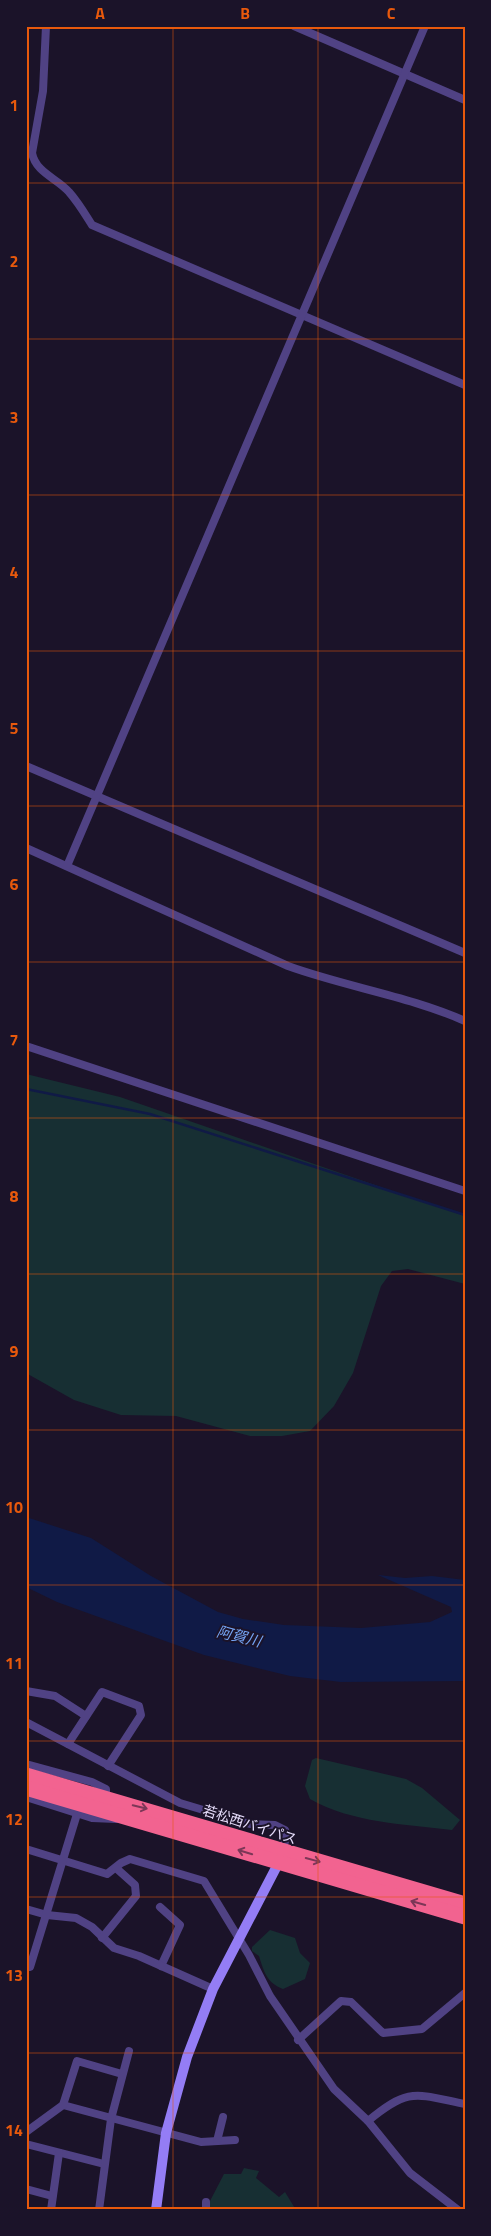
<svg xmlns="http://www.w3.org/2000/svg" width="491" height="2236" font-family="'Titillium Web','Noto Sans JP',sans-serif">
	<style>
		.green { fill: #172f33 }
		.water { fill: #101a46 }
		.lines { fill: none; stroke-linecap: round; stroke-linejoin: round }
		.stream { stroke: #101a46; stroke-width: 2.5 }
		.street { stroke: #504284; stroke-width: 8 }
		.secondary { stroke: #947df5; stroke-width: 10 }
		.highway { stroke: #f26390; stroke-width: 15 }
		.oneway { stroke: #7c3757 }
		.grid { fill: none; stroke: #e8590c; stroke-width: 1; stroke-opacity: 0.55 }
		.labels { text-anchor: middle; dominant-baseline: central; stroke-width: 4; stroke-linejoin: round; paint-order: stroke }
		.street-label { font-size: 14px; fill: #e7defc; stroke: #1b1329 }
		.water-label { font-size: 15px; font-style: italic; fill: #75a4f4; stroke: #1b1329 }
		.neatline { fill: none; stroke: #e8590c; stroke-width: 2 }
		.grid-label { font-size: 16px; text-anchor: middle; font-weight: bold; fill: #e8590c }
	</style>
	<rect width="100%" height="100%" fill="#1b1329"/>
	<g class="green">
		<path d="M 26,1074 L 120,1097 L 465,1216 L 465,1284 L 408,1269 L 392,1271 L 381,1286 L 353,1373 L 334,1406 L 310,1431 L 282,1436 L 250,1436 L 176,1416 L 121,1415 L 74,1400 L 26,1373 Z"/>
		<path d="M 316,1758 L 406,1779 L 422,1788 L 460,1820 L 452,1830 C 405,1824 352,1823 310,1799 L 305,1786 L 312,1760 Z"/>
		<path d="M 270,1930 L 295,1938 L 300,1953 L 310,1963 L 305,1979 L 283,1989 C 267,1983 264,1972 259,1956 L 252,1951 L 252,1947 Z"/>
		<path d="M 244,2168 L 259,2171 L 256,2178 L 279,2197 L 285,2192 L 296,2210 L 210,2210 L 210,2201 L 224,2174 L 241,2174 Z"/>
	</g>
	<path class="water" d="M 26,1517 L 91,1538 L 151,1576 L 218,1612 L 243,1619 L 284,1625 L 361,1628 L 430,1622 L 452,1612 L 451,1607 L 378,1575 L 405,1578 L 432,1576 L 465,1580 L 465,1681 L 341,1682 L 290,1676 L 204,1655 L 57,1602 L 26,1587 Z"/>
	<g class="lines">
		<path class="stream" d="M 26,1089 L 150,1114 L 465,1215"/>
		<g class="street">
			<path d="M 46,26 L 43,91 L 32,153 C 36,173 57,178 69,192 C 78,202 85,214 92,225 L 465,385"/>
			<path d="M 294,26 L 465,100"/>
			<path d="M 26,766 L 465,953"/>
			<path d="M 26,848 L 288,966 C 346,987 409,996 465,1021"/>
			<path d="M 67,866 L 425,26"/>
			<path d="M 26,1046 L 465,1191"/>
			<path d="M 26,1691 L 55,1696 L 86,1716"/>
			<path d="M 26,1722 L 180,1803 L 250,1824 L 275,1825 L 285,1830 L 287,1835 L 282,1851"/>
			<path d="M 68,1744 L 102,1692 L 139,1706 L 141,1715 L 108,1766"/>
			<path d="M 26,1764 L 92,1782 L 106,1789 L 106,1799"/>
			<path d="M 26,1797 L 92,1818 L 116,1819"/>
			<path d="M 26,1849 L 107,1874 L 121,1863 L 130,1859 L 204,1881 L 249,1955 L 270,1996 L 334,2089 L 368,2121 L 410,2173 L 458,2210"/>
			<path d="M 160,1907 L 180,1925 L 161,1966"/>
			<path d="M 26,1909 L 47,1915 L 76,1918 L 92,1927 L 114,1948 L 139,1956 L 213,1989"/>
			<path d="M 102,1938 L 136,1896 L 135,1885 L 116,1868"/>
			<path d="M 26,1966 L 30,1967 L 77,1814"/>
			<path d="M 298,2040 L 341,2001 L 351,2002 L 383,2033 L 422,2029 L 465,1993"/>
			<path d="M 63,2105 L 201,2142 L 235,2140"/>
			<path d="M 368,2121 C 409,2087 415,2094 465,2104"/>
			<path d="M 26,2132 L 63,2105 L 77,2061 L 122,2074"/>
			<path d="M 217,2141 L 223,2117"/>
			<path d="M 26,2144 L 104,2164"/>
			<path d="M 26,2189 L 52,2196"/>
			<path d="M 51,2210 L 59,2153"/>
			<path d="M 99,2210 L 111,2119 L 129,2051"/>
			<path d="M 206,2210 L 206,2202"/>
		</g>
		<path class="secondary" d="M 156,2210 L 166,2133 L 187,2057 L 213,1989 L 279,1862"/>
		<g class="highway">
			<path d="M 26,1775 L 465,1904"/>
			<path d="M 26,1788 L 465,1917"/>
		</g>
	</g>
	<defs><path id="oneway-shaft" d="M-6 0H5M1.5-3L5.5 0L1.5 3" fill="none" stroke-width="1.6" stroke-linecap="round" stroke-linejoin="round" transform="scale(1.25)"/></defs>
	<g class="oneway">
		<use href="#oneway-shaft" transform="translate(140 1807) rotate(14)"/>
		<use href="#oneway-shaft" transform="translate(245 1852) rotate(-163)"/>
		<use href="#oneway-shaft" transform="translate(313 1860) rotate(15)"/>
		<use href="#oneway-shaft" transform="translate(418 1903) rotate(-164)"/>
	</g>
	<path class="grid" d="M 173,26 L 173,2210M 318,26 L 318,2210M 26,183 L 465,183M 26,339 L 465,339M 26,495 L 465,495M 26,651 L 465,651M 26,806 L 465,806M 26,962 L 465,962M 26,1118 L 465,1118M 26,1274 L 465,1274M 26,1430 L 465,1430M 26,1585 L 465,1585M 26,1741 L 465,1741M 26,1897 L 465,1897M 26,2053 L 465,2053"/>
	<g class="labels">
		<g class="street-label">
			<text transform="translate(250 1824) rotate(18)">若松西バイパス</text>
		</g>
		<g class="water-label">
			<text transform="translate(239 1636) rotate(14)">阿賀川</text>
		</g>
	</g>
	<rect width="491" height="2236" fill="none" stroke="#1b1329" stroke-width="55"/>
	<rect x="28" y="28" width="436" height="2180" class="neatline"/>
	<g class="grid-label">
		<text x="100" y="19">A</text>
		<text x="245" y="19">B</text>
		<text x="391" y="19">C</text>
		<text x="14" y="111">1</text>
		<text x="14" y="267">2</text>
		<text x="14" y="423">3</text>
		<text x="14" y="578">4</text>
		<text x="14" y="734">5</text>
		<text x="14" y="890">6</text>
		<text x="14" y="1046">7</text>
		<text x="14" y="1202">8</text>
		<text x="14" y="1357">9</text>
		<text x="14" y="1513">10</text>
		<text x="14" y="1669">11</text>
		<text x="14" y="1825">12</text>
		<text x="14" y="1981">13</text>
		<text x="14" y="2136">14</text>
	</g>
</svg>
